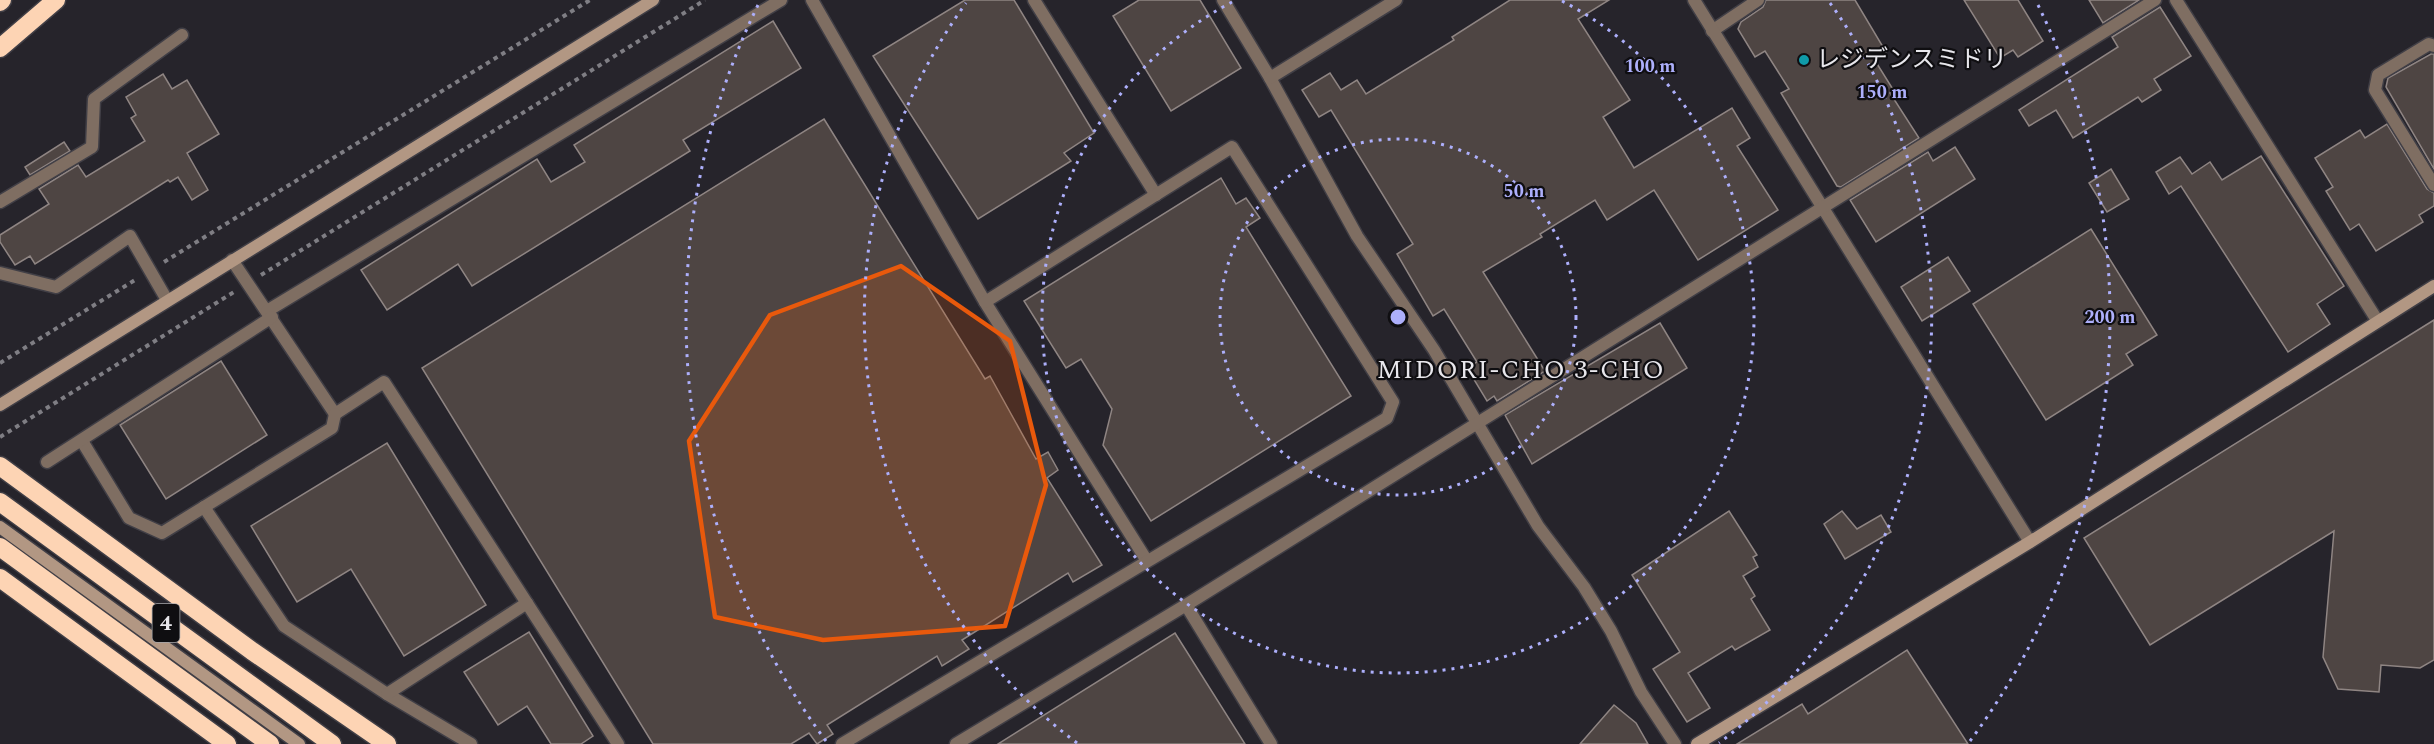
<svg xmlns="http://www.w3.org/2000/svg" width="2434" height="744" font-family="Spectral,'Noto Sans JP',serif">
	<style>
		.building { fill: #4e4543; stroke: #8f8583; stroke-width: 1.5 }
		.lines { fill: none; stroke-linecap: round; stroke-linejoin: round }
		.lane-casing { stroke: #413f46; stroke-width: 15 }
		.street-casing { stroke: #413f46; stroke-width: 15 }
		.secondary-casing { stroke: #413f46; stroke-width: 15 }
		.highway-casing { stroke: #413f46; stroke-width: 21 }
		.path { stroke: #7f7e84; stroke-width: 4; stroke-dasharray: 4.5 4.5; stroke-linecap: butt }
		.lane { stroke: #7f6e62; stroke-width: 12 }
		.street { stroke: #7f6e62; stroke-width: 12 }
		.secondary { stroke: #b29783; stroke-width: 12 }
		.highway { stroke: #fdd4b4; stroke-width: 18 }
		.marked { fill: #e8590c; fill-opacity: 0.2; stroke: #e8590c; stroke-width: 4.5; stroke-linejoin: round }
		.ring { fill: none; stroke: #adaffb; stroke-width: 3; stroke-dasharray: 3 6 }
		.culture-dot { fill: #0f9aa8; stroke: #0f0e11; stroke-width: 2 }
		.labels { text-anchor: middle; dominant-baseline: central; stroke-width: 4.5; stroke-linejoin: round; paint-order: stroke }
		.shield { fill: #0f0e11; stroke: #a7a6aa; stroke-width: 1.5 }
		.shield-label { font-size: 22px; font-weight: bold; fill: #e8e7ec }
		.poi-label { font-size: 24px; fill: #e8e7ec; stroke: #0f0e11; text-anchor: start }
		.neighbourhood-label { font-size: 26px; letter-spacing: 1.5px; fill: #e8e7ec; stroke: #0f0e11 }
		.centre { fill: #adaffb; stroke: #0f0e11; stroke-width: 3 }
		.ring-label { font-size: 18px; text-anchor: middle; font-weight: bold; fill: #adaffb; stroke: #0f0e11; stroke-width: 4.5; stroke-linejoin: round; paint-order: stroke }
	</style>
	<rect width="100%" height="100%" fill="#26242b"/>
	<g class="building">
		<path d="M 965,0 L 1014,0 L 1094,133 L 1064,153 L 1071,161 L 978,219 L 873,56 Z"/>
		<path d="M 1139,0 L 1200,0 L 1241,68 L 1171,111 L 1113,16 Z"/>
		<path d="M 1510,0 L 1609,0 L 1578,19 L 1630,100 L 1603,117 L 1634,168 L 1732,108 L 1750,138 L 1737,146 L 1778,210 L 1698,260 L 1654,190 L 1607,220 L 1595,200 L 1540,234 L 1542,237 L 1483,272 L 1545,371 L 1497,401 L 1494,396 L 1487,401 L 1467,368 L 1477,362 L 1444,309 L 1433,316 L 1397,254 L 1413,244 L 1331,110 L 1319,117 L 1302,90 L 1330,73 L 1341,90 L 1357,80 L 1366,94 L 1454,40 L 1452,37 Z"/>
		<path d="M 1766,0 L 1855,0 L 1886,52 L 1874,59 L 1894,91 L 1890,93 L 1919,138 L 1841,187 L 1837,186 L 1781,93 L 1789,89 L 1765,51 L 1755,57 L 1738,29 L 1741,22 L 1763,7 Z"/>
		<path d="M 1964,0 L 2018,0 L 2043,41 L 2018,57 L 2013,50 L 2000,58 Z"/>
		<path d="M 2089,0 L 2139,0 L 2103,23 Z"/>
		<path d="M 2160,7 L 2191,56 L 2154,79 L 2161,90 L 2142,102 L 2138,97 L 2073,138 L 2056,110 L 2029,126 L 2019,110 L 2118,47 L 2112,37 Z"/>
		<path d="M 773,21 L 801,68 L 683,140 L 690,151 L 472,286 L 458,264 L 387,310 L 361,270 L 537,159 L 551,182 L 585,162 L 574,145 Z"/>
		<path d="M 2431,54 L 2434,54 L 2434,169 L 2386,87 L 2388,78 Z"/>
		<path d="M 163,74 L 172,89 L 187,80 L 219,134 L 187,153 L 208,190 L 192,200 L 178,177 L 170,182 L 168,180 L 35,264 L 30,256 L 15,265 L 0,242 L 0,235 L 49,204 L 39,189 L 78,165 L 86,177 L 145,141 L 131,118 L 136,115 L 126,97 Z"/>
		<path d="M 824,119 L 985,379 L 990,376 L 1036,459 L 1048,452 L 1058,470 L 1047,478 L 1102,565 L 1073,582 L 1068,573 L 962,640 L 969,649 L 942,666 L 937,656 L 827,725 L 833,734 L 817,744 L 809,733 L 791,744 L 653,744 L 422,368 Z"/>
		<path d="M 2387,124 L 2427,189 L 2434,193 L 2434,206 L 2419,215 L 2423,222 L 2376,251 L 2359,224 L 2350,230 L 2326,191 L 2333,187 L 2315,158 L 2360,130 L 2365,138 Z"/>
		<path d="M 64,142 L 70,151 L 30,175 L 25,167 Z"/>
		<path d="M 1955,147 L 1975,179 L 1876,242 L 1850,200 L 1928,152 L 1933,161 Z"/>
		<path d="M 2261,156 L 2344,286 L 2317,304 L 2330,324 L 2288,352 L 2181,186 L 2169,194 L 2156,172 L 2180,157 L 2192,174 L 2210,162 L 2222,180 Z"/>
		<path d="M 2111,169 L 2129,199 L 2107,212 L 2089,183 Z"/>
		<path d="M 1221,178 L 1236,204 L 1246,198 L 1260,218 L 1246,227 L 1351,396 L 1151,521 L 1103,445 L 1112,409 L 1081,359 L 1066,368 L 1024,301 Z"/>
		<path d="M 2091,229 L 2157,335 L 2126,354 L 2133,365 L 2046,420 L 1973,304 Z"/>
		<path d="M 1948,257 L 1970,291 L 1922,321 L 1901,287 Z"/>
		<path d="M 2434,320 L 2434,660 L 2420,668 L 2381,665 L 2379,692 L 2338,689 L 2323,657 L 2334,531 L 2150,645 L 2084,538 Z"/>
		<path d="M 1660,323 L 1687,368 L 1532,464 L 1505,415 Z"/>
		<path d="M 221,361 L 267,435 L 166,499 L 120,425 Z"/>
		<path d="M 387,443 L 486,605 L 404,656 L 351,569 L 297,602 L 251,526 Z"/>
		<path d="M 1729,511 L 1757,555 L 1753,557 L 1758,567 L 1743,576 L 1755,596 L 1751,599 L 1770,630 L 1735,650 L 1732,646 L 1688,673 L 1710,708 L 1687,722 L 1653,669 L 1680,652 L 1632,575 Z"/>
		<path d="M 1842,511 L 1857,529 L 1881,515 L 1891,532 L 1845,559 L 1824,524 Z"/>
		<path d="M 529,632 L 593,736 L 581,744 L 551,744 L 527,706 L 498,725 L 464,672 Z"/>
		<path d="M 1175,633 L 1245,744 L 998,744 Z"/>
		<path d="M 1907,650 L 1968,744 L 1737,744 L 1802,704 L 1808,714 Z"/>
		<path d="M 1614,705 L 1636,723 L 1648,744 L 1580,744 Z"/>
	</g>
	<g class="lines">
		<defs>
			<g id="lane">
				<path d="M 812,0 L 985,302 L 1147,561"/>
				<path d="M 1034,0 L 1156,195"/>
				<path d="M 1712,31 L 1758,0"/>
				<path d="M 2434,46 L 2429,44 L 2378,75 L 2375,90 L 2434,185"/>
				<path d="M 0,202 L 92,147 L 94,99 L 182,35"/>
				<path d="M 232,260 L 335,414 L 384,382 L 618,744"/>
				<path d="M 0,273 L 56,287 L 130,236 L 167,300"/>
				<path d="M 267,311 L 781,0"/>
				<path d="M 82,441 L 129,518 L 162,533 L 332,428 L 335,414"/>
				<path d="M 47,462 L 272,317"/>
				<path d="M 204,507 L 284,626 L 387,694 L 471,744"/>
				<path d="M 387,694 L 527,603"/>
				<path d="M 842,744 L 1387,418 L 1393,402 L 1232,147 L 985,302"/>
			</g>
			<g id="street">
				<path d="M 1223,0 L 1270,78 L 1357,236 L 1434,350 L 1538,526 L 1584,587 L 1611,631 L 1641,692 L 1675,744"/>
				<path d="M 1694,0 L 2030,542"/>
				<path d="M 2176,0 L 2377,320"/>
				<path d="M 1270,78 L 1396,0"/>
				<path d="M 1186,605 L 1271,744"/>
				<path d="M 956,744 L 1186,605 L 2155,0"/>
			</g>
			<g id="secondary">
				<path d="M 0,405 L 653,0"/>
				<path d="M 0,527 L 299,744"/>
				<path d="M 1697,744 L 2030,542 L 2434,286"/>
			</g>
			<g id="highway">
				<path d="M 0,2 L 2,0"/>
				<path d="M 0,48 L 56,0"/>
				<path d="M 0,466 L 252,651 L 387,744"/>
				<path d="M 0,502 L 332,744"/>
				<path d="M 0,547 L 270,744"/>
				<path d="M 0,578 L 227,744"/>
			</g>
		</defs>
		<use href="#lane" class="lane-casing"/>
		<use href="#street" class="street-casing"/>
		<use href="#secondary" class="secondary-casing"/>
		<use href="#highway" class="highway-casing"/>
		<g class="path">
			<path d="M 164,262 L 590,0"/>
			<path d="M 261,275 L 705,0"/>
			<path d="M 0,363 L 135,280"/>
			<path d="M 0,437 L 234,292"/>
		</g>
		<use href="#lane" class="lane"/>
		<use href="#street" class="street"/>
		<use href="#secondary" class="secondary"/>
		<use href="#highway" class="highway"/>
	</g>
	<path class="marked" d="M 901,266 L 1010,341 L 1046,485 L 1005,626 L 823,640 L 715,617 L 689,441 L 770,315 Z"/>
	<g class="ring">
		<circle cx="1398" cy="317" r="178"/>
		<path d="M1562 1A356 356 0 1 1 1234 1"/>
		<path d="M1077 743A534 534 0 0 1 966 3M1830 3A534 534 0 0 1 1719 743"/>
		<path d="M826 741A712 712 0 0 1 758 5M2038 5A712 712 0 0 1 1970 741"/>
	</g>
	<circle class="culture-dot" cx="1804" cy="60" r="6"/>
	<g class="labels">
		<rect class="shield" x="152.5" y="604" width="27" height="38" rx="4.5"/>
		<g class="shield-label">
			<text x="166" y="623">4</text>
		</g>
		<g class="poi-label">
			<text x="1816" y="60">レジデンスミドリ</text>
		</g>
		<g class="neighbourhood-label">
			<text x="1521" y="370">MIDORI-CHO 3-CHO</text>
		</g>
	</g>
	<circle cx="1398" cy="317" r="9" class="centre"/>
	<g class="ring-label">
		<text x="1650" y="72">100 m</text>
		<text x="1882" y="98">150 m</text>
		<text x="1524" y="197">50 m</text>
		<text x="2110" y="323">200 m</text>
	</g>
</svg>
